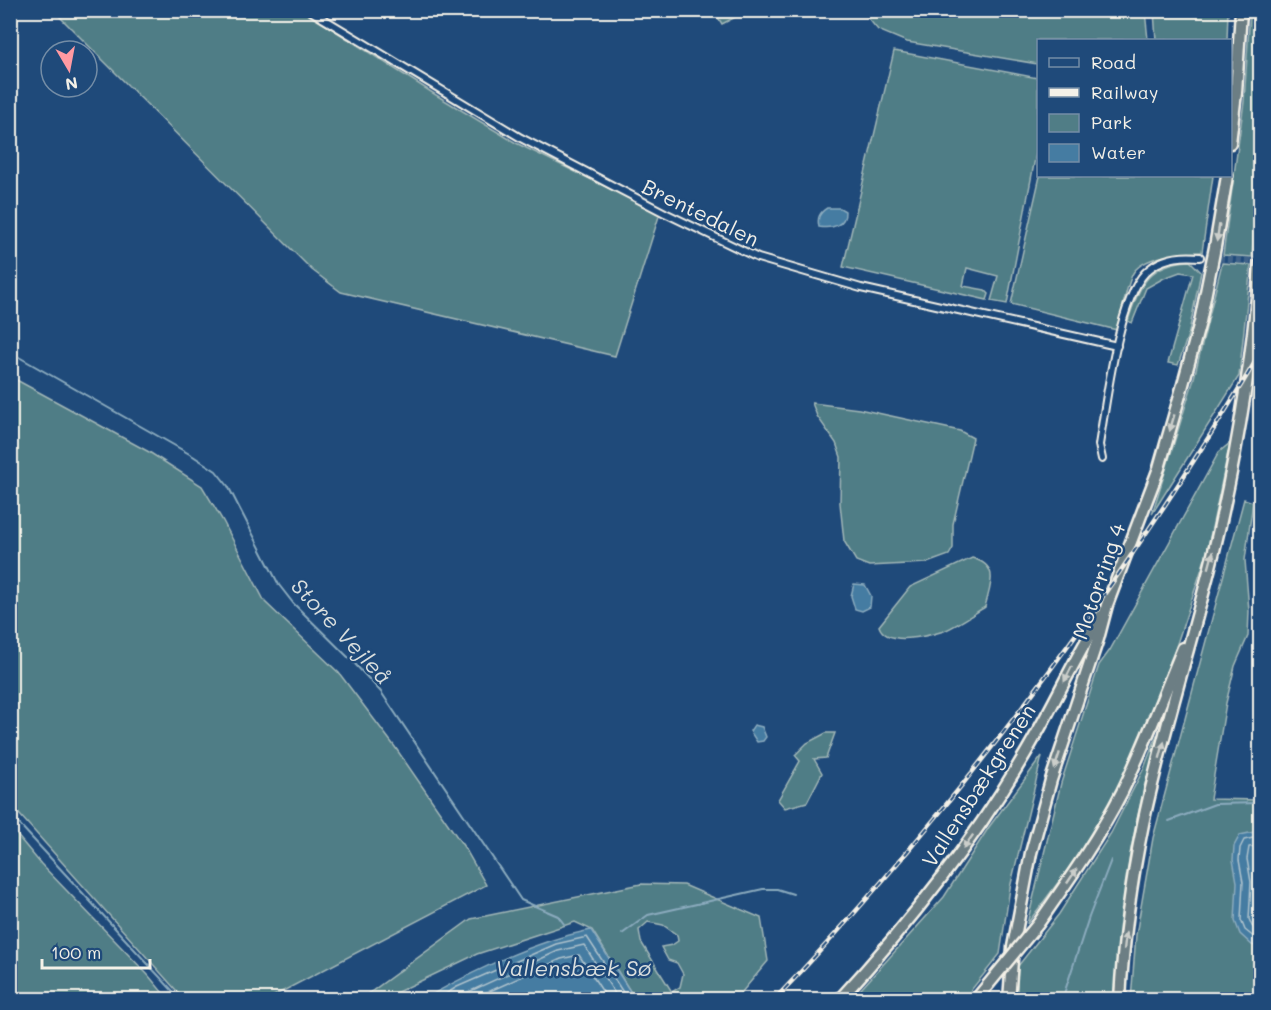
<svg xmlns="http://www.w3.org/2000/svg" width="1271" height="1010" font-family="Mali,sans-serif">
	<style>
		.green { fill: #507d86; stroke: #a2b7b7; stroke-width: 1.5; fill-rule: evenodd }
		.water { fill: #457ca2; stroke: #8babbe; stroke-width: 1.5 }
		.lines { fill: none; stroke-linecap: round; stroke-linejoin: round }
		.shore { stroke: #aec2cc; stroke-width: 1.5 }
		.stream { stroke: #8babbe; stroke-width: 2 }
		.minor-tunnel { stroke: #3f638a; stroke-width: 6; stroke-dasharray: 6 3; stroke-linecap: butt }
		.minor-casing { stroke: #f4f1e8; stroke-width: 10 }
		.motorway-casing { stroke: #f4f1e8; stroke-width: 15 }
		.minor { stroke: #1f4a7a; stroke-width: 6 }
		.motorway { stroke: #6c7e84; stroke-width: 10 }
		.rail-casing { stroke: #f4f1e8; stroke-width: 4.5 }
		.rail { stroke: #1f4a7a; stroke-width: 2; stroke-dasharray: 7; stroke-linecap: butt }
		.motorway-bridge-casing { stroke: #f4f1e8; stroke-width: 15; stroke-linecap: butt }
		.motorway-bridge { stroke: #6c7e84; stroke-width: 10 }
		.oneway { fill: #cbceca }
		.labels { text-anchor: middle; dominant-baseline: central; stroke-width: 5; stroke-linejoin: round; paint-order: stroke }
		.street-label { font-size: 21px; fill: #f4f1e8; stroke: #1f4a7a }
		.water-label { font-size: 22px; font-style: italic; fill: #dadfde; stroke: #1f4a7a }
	</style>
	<rect width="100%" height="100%" fill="#1f4a7a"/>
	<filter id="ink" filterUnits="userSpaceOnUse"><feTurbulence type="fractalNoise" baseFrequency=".0167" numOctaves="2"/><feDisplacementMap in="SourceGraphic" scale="12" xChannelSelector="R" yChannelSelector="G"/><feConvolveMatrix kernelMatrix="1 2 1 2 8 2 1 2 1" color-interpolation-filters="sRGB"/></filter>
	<g filter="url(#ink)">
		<g class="green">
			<path d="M 901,10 L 1145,11 L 1148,40 L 1038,40 L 1038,64 L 907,42 L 878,30 L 862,11 L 895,12 Z"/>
			<path d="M 54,11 L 304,11 L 436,95 L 516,143 L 660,213 L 615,356 L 341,292 L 312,270 Z"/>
			<path d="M 714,11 L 747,11 L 722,24 Z"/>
			<path d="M 1154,11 L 1228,11 L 1227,40 L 1156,40 Z"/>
			<path d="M 1250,11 L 1258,22 L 1258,148 L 1252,257 L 1223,255 L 1244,102 Z"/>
			<path d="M 894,51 L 1038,78 L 1038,143 L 1007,304 L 991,301 L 998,276 L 967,268 L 963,286 L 985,290 L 989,294 L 987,300 L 843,267 Z"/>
			<path d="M 1040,176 L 1213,176 L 1202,252 C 1183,253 1141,255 1132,275 C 1125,291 1122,312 1117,330 L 1011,304 Z"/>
			<path d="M 1190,261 L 1201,272 L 1189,332 L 1178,365 L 1168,363 L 1193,274 L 1180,272 L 1164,278 L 1146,288 L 1132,323 L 1128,321 C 1139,285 1149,263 1190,261 Z"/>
			<path d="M 1222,263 L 1251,265 L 1239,376 L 1152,514 L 1193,382 Z"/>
			<path d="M 11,377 L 149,452 L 202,486 L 223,521 L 265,602 L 339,673 L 395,747 L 466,850 L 486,885 L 268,999 L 184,999 L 11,805 Z"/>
			<path d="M 812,403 L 859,409 L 960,431 L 973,438 L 953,524 L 953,548 L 949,555 L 927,563 L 869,566 L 856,561 L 844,541 L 840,503 L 841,457 L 836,443 L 817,416 Z"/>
			<path d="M 1230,443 L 1206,556 L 1153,716 L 1093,836 L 1027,924 L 1061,783 L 1099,665 L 1110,650 L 1219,452 Z"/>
			<path d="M 1244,499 L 1253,502 L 1245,560 L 1249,611 L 1248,636 L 1235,666 L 1226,703 L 1210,799 L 1260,800 L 1260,999 L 1131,1000 L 1136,935 L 1153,838 Z"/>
			<path d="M 972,558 C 1001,566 990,586 985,607 C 972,615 958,625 944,631 C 928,636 886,647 879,626 L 910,587 Z"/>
			<path d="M 826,733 L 835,733 L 826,758 L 814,759 L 822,773 L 807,802 L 785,808 L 778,800 L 800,761 L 795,755 L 807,743 Z"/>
			<path d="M 1157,735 L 1160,736 L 1144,787 L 1130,854 L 1113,999 L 1016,1000 L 1018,966 L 1059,914 L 1111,833 L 1144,768 Z"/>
			<path d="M 1042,756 L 1010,888 L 1000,954 L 964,999 L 852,999 L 944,897 L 989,827 Z"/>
			<path d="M 11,828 L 41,864 L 148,975 L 168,999 L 11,999 Z"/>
			<path d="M 641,884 L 684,885 L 761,918 L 768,961 L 736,999 L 635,999 L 592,930 L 575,922 L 477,954 L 383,999 L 360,1000 L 471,919 ZM 648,922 L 663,925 L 677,935 L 678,941 L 672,945 L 661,947 L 668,960 L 677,963 L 683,974 L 680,987 L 672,992 L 641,942 L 639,930 Z"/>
		</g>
		<g class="water">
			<path d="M 827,208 L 840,208 L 845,211 C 846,226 831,229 819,227 C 817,218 819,213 827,208 Z"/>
			<path d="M 854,584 L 865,585 L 871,596 L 870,607 L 862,611 L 855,609 L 851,596 Z"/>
			<path d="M 754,725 L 762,727 L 766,737 L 763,741 L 757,742 L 750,731 Z"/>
			<path d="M 1254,832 L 1260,834 L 1260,948 L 1252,945 L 1240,934 L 1235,921 L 1237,882 L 1233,860 L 1234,846 L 1240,835 Z"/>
			<path d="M 591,930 L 635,999 L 424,999 C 475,970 534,941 591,930 Z"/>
		</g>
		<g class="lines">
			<g class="shore">
				<path d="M 1260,839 L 1253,838 L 1244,840 L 1240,848 L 1239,860 L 1243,882 L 1241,920 L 1245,930 L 1260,942"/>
				<path d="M 1260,846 L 1249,847 L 1247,859 L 1251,882 L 1249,919 L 1252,926 L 1260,934"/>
				<path d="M 1260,855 L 1256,859 L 1260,882 L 1258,917 L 1260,922"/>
				<path d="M 436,1000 L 457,987 L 556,944 L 587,937 L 628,1000"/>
				<path d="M 451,1000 L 558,951 L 584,945 L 619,1000"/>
				<path d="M 470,1000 L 561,959 L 579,955 L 608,1000"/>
			</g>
			<g class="stream">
				<path d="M 10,352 L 193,456 L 216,471 L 228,486 L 279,585 L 293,603 L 355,664 L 381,692 L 521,900 L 558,916 L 564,924"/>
				<path d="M 10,814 L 181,1000"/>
				<path d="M 1169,821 L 1215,804 L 1260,803"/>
				<path d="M 622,934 L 648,915 L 763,889 L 777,889 L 793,894"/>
				<path d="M 1062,1000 L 1089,917 L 1111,860"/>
			</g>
			<path class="minor-tunnel" d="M 1200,257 L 1260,262"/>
			<defs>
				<g id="minor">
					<path d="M 309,10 L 521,138 L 665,213 L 758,258 L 861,288 L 1117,346"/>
					<path d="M 1102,459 L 1099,445 C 1106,403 1118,302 1145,273 C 1160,257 1180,255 1200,257"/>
				</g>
				<g id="motorway">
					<path d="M 1230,143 L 1236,93 L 1241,10"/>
					<path d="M 1038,924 C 1068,881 1098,839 1122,792 C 1145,745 1163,696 1183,648"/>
					<path d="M 839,1000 C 906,927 968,849 1019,764 C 1049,716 1071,664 1101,616"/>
					<path d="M 1009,1000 L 1013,947 L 1031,853 L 1051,780 L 1098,639 L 1107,605 L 1159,468 L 1182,388 L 1200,322 L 1215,247 L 1227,176"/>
					<path d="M 1120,1000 C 1123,941 1131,882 1143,824 C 1162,734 1191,645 1213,555 C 1236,460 1252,362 1260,264"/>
				</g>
			</defs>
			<use href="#minor" class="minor-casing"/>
			<use href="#motorway" class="motorway-casing"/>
			<use href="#minor" class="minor"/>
			<use href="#motorway" class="motorway"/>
			<defs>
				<path id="rail" d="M 774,1000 C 961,805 1121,585 1260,354"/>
			</defs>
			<use href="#rail" class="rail-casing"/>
			<use href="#rail" class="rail"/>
			<defs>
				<path id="motorway-bridge" d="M 978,997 L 1038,924"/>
			</defs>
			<use href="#motorway-bridge" class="motorway-bridge-casing"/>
			<use href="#motorway-bridge" class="motorway-bridge"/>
		</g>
		<defs><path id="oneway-solid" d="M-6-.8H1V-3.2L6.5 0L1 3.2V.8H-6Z" transform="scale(1.5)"/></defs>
		<g class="oneway">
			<use href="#oneway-solid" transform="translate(1218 233) rotate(99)"/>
			<use href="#oneway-solid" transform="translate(1172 423) rotate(106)"/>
			<use href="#oneway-solid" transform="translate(1211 560) rotate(-75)"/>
			<use href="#oneway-solid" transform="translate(1068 674) rotate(117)"/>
			<use href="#oneway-solid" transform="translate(1162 750) rotate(-75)"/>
			<use href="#oneway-solid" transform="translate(1057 761) rotate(108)"/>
			<use href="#oneway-solid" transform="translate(968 842) rotate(125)"/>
			<use href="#oneway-solid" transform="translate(1072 876) rotate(-56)"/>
			<use href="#oneway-solid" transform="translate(1125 941) rotate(-84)"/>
		</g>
	</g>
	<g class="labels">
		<g class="street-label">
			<text transform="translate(701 212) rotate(26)">Brentedalen</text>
			<text transform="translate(1098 581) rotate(-71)">Motorring 4</text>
			<text transform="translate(978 785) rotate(-57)">Vallensbækgrenen</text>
		</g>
		<g class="water-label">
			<text transform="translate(342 631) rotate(47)">Store Vejleå</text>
			<text x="573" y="967">Vallensbæk Sø</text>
		</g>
	</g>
	<rect width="1271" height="1010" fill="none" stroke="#1f4a7a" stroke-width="36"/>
	<rect x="18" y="18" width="1235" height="974" fill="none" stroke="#f4f1e8" stroke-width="2" filter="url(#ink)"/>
	<rect x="1037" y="39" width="195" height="138" fill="#1f4a7a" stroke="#748da6" stroke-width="1.5"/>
	<rect x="1049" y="58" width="30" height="9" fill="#1f4a7a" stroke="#748da6" stroke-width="1.5"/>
	<text x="1091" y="69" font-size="18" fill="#f4f1e8">Road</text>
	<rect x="1049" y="88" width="30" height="9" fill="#f4f1e8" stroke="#748da6" stroke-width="1.5"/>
	<text x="1091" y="99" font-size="18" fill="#f4f1e8">Railway</text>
	<rect x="1049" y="114" width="30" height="18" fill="#507d86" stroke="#748da6" stroke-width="1.5"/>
	<text x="1091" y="129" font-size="18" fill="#f4f1e8">Park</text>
	<rect x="1049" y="144" width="30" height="18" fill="#457ca2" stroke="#748da6" stroke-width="1.5"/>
	<text x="1091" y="159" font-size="18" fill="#f4f1e8">Water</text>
	<g transform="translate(69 69) rotate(170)"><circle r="28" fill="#1f4a7a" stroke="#748da6" stroke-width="1.5"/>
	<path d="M0-4.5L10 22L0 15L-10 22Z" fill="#ff9aa2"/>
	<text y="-9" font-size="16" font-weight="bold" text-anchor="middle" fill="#f4f1e8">N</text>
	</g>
	<path d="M42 959v9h108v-9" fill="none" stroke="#f4f1e8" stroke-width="3"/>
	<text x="51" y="959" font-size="18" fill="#f4f1e8" stroke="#1f4a7a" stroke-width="4.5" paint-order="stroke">100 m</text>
</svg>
